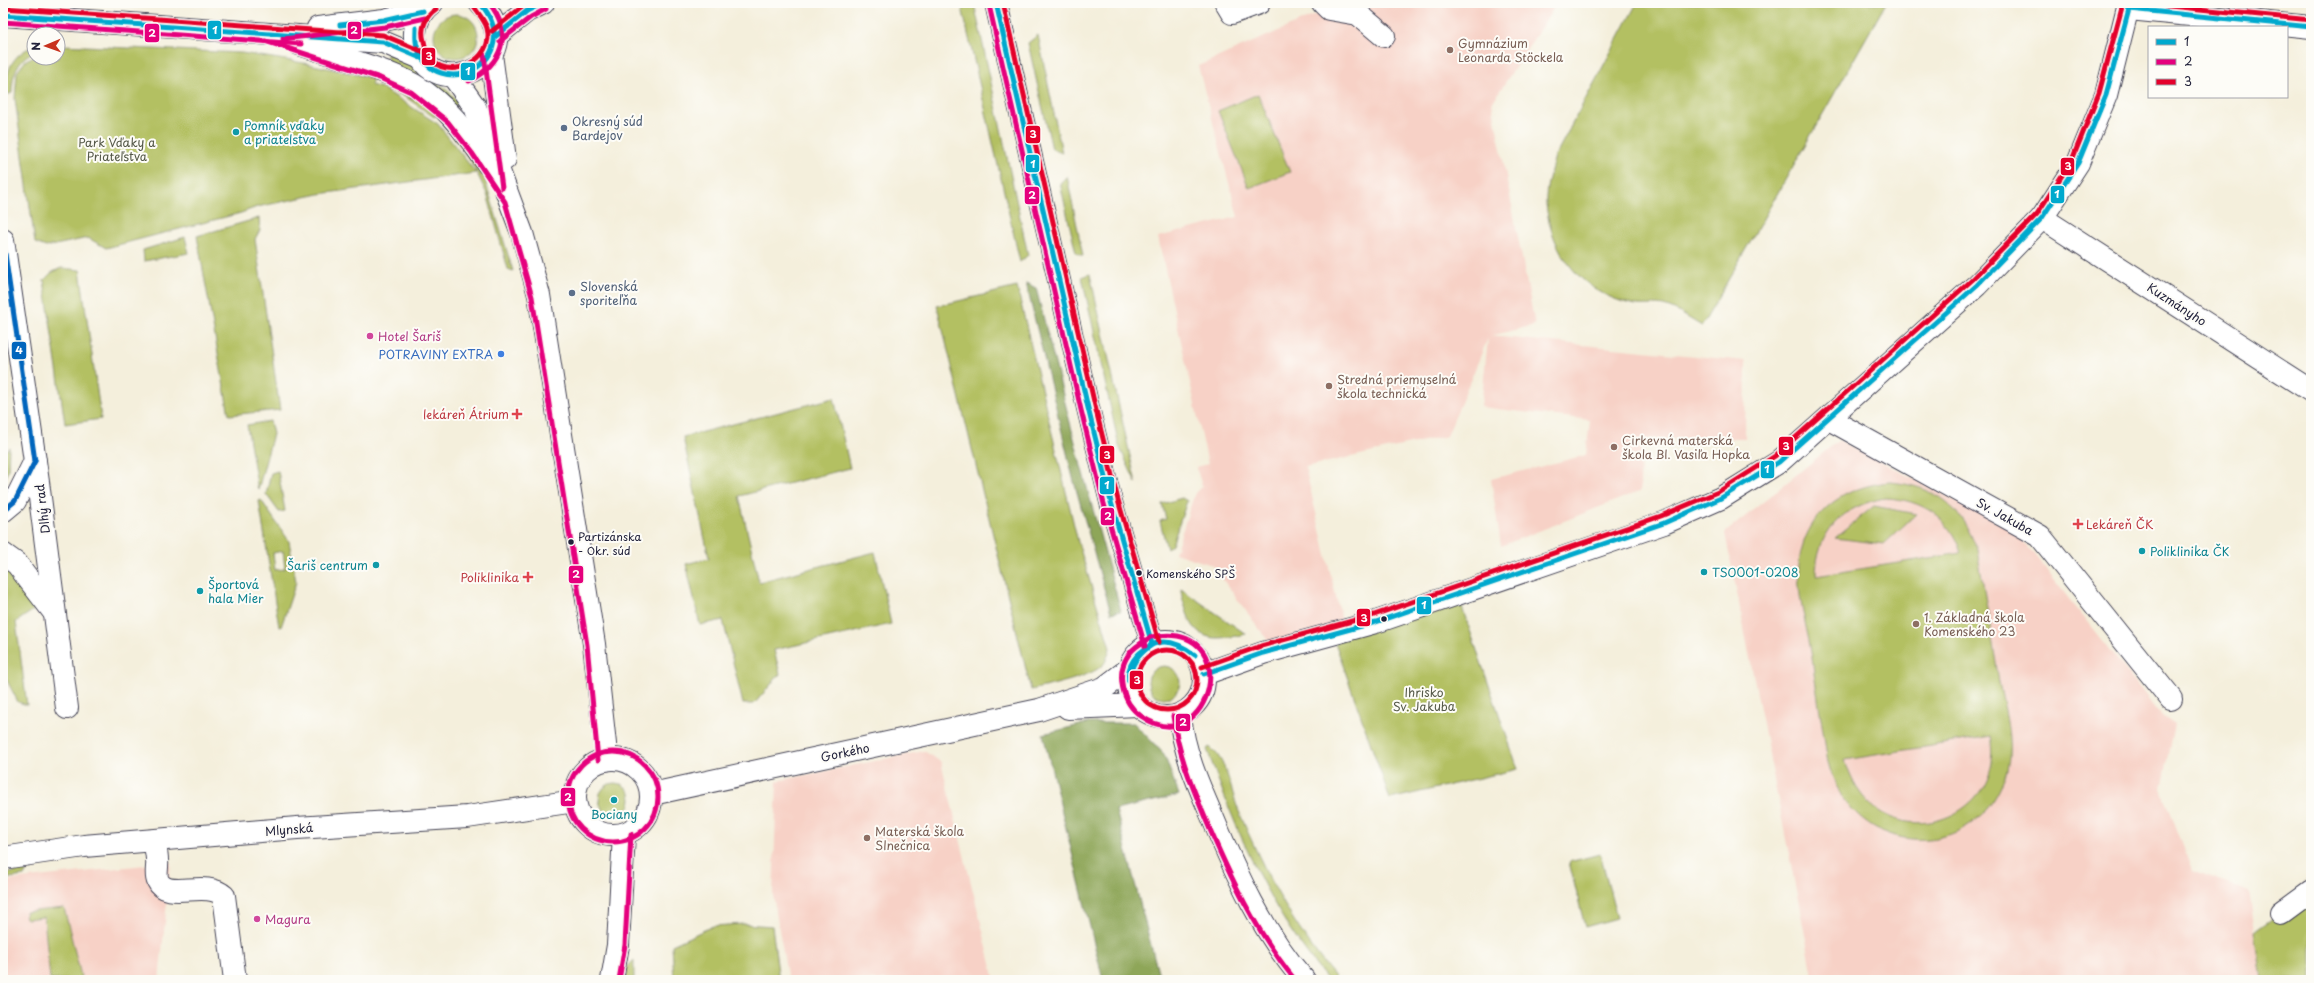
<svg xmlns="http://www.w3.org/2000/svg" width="2314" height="983" font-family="'Playpen Sans',sans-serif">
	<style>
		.built { fill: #f7d1c6 }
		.green { fill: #b3c062; stroke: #6a714e; fill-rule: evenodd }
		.forest { fill: #8ea658; stroke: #58644a }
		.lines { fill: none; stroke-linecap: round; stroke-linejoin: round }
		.minor-casing { stroke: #424153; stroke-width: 24 }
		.minor { stroke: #fff; stroke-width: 22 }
		.bus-1-casing { stroke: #fdfcf7; stroke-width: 8 }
		.bus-2-casing { stroke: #fdfcf7; stroke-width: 8 }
		.bus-3-casing { stroke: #fdfcf7; stroke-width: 8 }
		.bus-4-casing { stroke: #fdfcf7; stroke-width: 8 }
		.bus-1 { stroke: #00a9ce; stroke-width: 5 }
		.bus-2 { stroke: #e5007d; stroke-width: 5 }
		.bus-3 { stroke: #e4002b; stroke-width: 5 }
		.bus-4 { stroke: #0065bd; stroke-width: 5 }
		.education-dot { fill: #8d6e63; stroke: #fdfcf7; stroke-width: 1.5 }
		.service-dot { fill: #5c6f8a; stroke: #fdfcf7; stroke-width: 1.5 }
		.culture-dot { fill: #0f9aa8; stroke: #fdfcf7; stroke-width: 1.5 }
		.hotel-dot { fill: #d1479c; stroke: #fdfcf7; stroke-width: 1.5 }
		.shop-dot { fill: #3f7fe0; stroke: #fdfcf7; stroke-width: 1.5 }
		.health-dot { fill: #e0444e; stroke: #fdfcf7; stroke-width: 1.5 }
		.bus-dot { fill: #22223b; stroke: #fdfcf7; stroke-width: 1.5 }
		.labels { text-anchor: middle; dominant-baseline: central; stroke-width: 4; stroke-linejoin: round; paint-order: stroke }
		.bus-label { font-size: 11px; fill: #22223b; stroke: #fdfcf7; text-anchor: start }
		.education-label { font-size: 12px; fill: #785e54; stroke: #fdfcf7; text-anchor: start }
		.service-label { font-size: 12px; fill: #4e5e75; stroke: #fdfcf7; text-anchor: start }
		.culture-label { font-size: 12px; fill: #0d838f; stroke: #fdfcf7; text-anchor: start }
		.park-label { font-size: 12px; fill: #555949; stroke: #fdfcf7 }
		.street-label { font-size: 12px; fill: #22223b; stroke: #fdfcf7 }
		.hotel-label { font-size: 12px; fill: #b23c85; stroke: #fdfcf7; text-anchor: start }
		.shop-label { font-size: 12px; fill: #366cbe; stroke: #fdfcf7; text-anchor: end }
		.health-label { font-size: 12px; fill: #be3a42; stroke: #fdfcf7; text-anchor: end }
		.line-badge { stroke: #fdfcf7; stroke-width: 1.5 }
		.badge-label { font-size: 11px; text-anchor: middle; font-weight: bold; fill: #fff }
	</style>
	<rect width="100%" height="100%" fill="#fdfcf7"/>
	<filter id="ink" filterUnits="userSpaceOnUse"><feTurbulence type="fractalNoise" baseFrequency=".025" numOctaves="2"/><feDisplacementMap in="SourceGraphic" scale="8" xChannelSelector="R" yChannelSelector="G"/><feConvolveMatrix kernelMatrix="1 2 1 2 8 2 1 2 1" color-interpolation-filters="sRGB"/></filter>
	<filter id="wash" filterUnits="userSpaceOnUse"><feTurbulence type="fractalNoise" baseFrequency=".012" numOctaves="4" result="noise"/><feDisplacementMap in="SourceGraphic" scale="16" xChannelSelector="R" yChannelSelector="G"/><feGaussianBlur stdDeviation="0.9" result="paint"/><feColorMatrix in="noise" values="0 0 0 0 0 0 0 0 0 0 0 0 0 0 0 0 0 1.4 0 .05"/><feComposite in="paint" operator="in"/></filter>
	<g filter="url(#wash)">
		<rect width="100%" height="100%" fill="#f4efdc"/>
		<g class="built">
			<path d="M 1334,3 L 1557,3 L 1492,103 L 1535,325 L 1490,336 L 1746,361 L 1745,438 L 1641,439 L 1640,491 L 1501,546 L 1491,479 L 1586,455 L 1590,420 L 1481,407 L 1488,338 L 1447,436 L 1305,467 L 1344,630 L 1275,650 L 1212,565 L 1175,553 L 1195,493 L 1202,486 L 1196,467 L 1208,464 L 1158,237 L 1238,217 L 1198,66 L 1329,9 Z"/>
			<path d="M 1839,440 L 2016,532 L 2162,716 L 2175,725 L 2162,789 L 2192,870 L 2249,891 L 2262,980 L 1814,980 L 1725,533 Z"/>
			<path d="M 924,751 L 941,762 L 995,980 L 788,980 L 773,895 L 777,781 Z"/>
			<path d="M 171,862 L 159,980 L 3,980 L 3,881 Z"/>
		</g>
		<g class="green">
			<path d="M 234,3 L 326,3 L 328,7 Z"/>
			<path d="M 961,3 L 974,3 L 1028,255 L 1020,262 Z"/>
			<path d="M 1637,3 L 1886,3 L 1702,326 C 1691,320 1679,311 1667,307 C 1656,303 1642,307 1631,304 C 1582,293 1551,253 1546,204 C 1545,188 1551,171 1555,156 Z"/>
			<circle cx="456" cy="36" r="22"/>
			<path d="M 1038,35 L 1062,153 L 1052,149 L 1028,43 Z"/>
			<path d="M 62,45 L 242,53 L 304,63 L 373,78 L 371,85 L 382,88 L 438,124 L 476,173 L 319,194 L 257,207 L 241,213 L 106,248 L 88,238 L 46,247 L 35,243 L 15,99 L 17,72 L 26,60 L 34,56 L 34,58 L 58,58 Z"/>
			<path d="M 34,46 L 34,52 C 17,59 12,76 12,93 L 6,95 C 5,73 11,54 34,46 Z"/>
			<path d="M 387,53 C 412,63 444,83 460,104 L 451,107 L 387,68 Z"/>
			<path d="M 386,82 L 402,88 L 438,114 L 434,117 L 407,98 L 387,87 Z"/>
			<path d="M 1258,94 L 1290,172 L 1249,188 L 1218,111 Z"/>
			<path d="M 445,125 L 472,153 L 485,180 L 513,271 L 508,269 L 487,194 L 471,161 Z"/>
			<path d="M 1067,176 L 1083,256 L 1076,253 L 1060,183 Z"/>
			<path d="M 259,218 L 260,230 L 255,239 L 280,410 L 229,415 L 197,236 Z"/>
			<path d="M 185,237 L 189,253 L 144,261 L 143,250 Z"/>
			<path d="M 61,268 L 80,270 L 101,419 L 65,424 L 44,280 L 51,273 Z"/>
			<path d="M 1090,274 L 1136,483 L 1119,446 L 1082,277 Z"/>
			<path d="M 1017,287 L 1078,542 L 1110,648 C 1108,654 1107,661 1103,665 C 1091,677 1048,686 1031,690 L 937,306 Z"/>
			<path d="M 834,398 L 850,468 L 739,496 L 759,582 L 875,552 L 891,624 L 774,650 L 780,674 L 754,704 L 743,704 L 723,620 L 700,625 L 686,564 L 709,558 L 683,437 Z"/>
			<path d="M 270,421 L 273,434 L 258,490 L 247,425 Z"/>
			<path d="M 9,447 L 8,470 L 3,482 L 3,453 Z"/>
			<path d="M 278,471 L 285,511 L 279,512 L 266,494 L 271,473 Z"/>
			<path d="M 1890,482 C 1936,486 1962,507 1977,550 C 1985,594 1992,638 1999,682 C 2004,709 2014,741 2007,769 C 1982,866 1852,862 1828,762 C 1822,725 1816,688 1811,651 C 1806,623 1796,592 1799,564 C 1804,514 1843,486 1890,482 ZM 1885,498 C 1921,499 1950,517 1961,553 L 1816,576 C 1816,532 1842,506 1885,498 ZM 1991,736 C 2009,824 1874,866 1845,760 Z"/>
			<path d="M 1182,498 L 1187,501 L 1172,545 L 1167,549 L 1160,521 L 1166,519 L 1162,504 Z"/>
			<path d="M 261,500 L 289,541 L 296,582 L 281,627 L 279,627 L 259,501 ZM 283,551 L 285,569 L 275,570 L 273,553 Z"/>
			<path d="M 1874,506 L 1916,514 L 1884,544 L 1835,538 Z"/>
			<path d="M 3,564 L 35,601 L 35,609 L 16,622 L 27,705 L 18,702 L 3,673 Z"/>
			<path d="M 1181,589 L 1246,634 C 1220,639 1198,645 1187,613 C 1185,606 1181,597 1181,589 Z"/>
			<path d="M 1457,593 L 1518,769 L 1390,799 L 1332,634 Z"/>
			<circle cx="1164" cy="682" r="16"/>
			<path d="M 1209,747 C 1226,757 1231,791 1238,809 C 1264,872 1294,929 1338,980 L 1328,980 C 1270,913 1236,831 1207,749 Z"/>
			<circle cx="615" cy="799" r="16"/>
			<path d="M 1600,854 L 1617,918 L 1585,927 L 1569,862 Z"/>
			<path d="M 27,870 L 24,876 L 3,879 L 3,874 Z"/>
			<path d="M 2311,891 L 2311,980 L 2262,980 L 2255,931 Z"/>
			<path d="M 64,908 L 82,980 L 50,980 L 44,917 L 26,919 L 25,912 Z"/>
			<path d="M 744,924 L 772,926 L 779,980 L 674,980 L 672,945 L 713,926 Z"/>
			<path d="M 634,960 L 634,980 L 626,980 L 626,968 Z"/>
		</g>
		<g class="forest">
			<path d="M 1026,283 L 1036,288 L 1081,466 L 1121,611 L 1111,613 L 1073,478 Z"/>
			<path d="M 1088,723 L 1134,723 L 1164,754 L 1179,795 L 1116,810 L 1160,980 L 1103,980 L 1043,734 Z"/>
		</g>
	</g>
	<g filter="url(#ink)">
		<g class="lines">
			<defs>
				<g id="minor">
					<path d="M 432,3 C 421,10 414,25 415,37 C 422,112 538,64 480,3"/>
					<path d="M 996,3 L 1088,408 L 1111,502 L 1152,644"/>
					<path d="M 1226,3 L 1232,13 L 1259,3"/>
					<path d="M 1323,3 L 1329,9 L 1358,14 L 1384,36"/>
					<path d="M 2129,9 L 2311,27"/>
					<path d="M 3,15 L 383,42 L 423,59"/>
					<path d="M 318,28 L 384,20 L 423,11"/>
					<path d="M 496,36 L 527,11 L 543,3"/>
					<path d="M 299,44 C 337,57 378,66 414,85 C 445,103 469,135 488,164"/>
					<path d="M 491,54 L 505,159"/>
					<path d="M 453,76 L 475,107 L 522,233 L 539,295 L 594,644 L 605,744 L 605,760"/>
					<path d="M 2042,218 L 2311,391"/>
					<path d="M 3,240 L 38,482 L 67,708"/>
					<path d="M 1829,419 L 2040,536 L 2171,699"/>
					<path d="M 3,511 L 15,501 L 35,461"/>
					<path d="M 3,554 L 17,564 L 53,611"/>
					<circle cx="1166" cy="679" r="38"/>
					<path d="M 1204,674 L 1263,653 L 1376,622 L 1664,523 L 1721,498 L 1779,462 L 1977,285 L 2042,218 L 2078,163 L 2106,95 L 2129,3"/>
					<path d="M 1068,708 L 1138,705"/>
					<path d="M 1180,715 C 1183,750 1198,784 1212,816 C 1236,874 1263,933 1304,980"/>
					<circle cx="613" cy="797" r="38"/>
					<path d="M 652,794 L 1039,710 L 1104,688 L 1129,669"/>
					<path d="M 154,841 C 155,847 157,853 157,860 C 158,866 155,875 158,881 C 167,901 206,879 224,896 L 235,980"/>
					<path d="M 3,858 L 84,846 L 297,828 L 467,817 L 575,801"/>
					<path d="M 2281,913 L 2311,891"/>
					<path d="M 612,980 L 618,945 L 624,834"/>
				</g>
			</defs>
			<use href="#minor" class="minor-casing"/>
			<use href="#minor" class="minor"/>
			<defs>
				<g id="bus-1">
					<path d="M 996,3 L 1088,408 L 1111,502 L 1152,644"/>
					<path d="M 2129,9 L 2311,27"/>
					<path d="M 3,15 L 383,42 L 423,59"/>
					<path d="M 340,25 L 384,20 L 423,11"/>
					<path d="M 416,28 C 416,34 415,41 417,46 C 435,107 530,61 480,3"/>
					<path d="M 496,36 L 527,11 L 543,3"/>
					<path d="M 1150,646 C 1165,637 1182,645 1195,655"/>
					<path d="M 1204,674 L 1263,653 L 1376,622 L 1664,523 L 1721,498 L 1779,462 L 1977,285 L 2042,218 L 2078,163 L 2106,95 L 2129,9"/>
					<path d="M 1129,681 C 1126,665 1137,653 1150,646"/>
					<path d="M 1129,681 C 1131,664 1137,656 1150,646"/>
				</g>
				<g id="bus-2">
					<path d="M 989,5 L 1081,410 L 1104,504 L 1145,646"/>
					<path d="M 3,22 L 301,44"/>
					<path d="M 283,39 L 385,27 L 425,18"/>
					<path d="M 265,41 L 380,78 L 411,92 L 448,122 L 472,153 L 505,202 L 532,297 L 587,645 L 598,760"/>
					<path d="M 500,41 L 531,17 L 546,9"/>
					<path d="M 484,55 L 502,188"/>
					<path d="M 469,81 C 502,64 514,34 489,3"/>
					<path d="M 1148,639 C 1141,643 1134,647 1129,654 C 1115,673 1122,703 1141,716 C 1211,765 1248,618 1151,637"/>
					<path d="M 1173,716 C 1178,753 1192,786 1206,820 C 1230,877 1256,932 1295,980"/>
					<circle cx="613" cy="797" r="45"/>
					<path d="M 619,980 L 625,945 L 631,834"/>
				</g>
				<g id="bus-3">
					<path d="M 1003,3 L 1095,406 L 1118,500 L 1159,642"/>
					<path d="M 2139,3 L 2311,20"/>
					<path d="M 3,8 L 383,35 L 426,53"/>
					<path d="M 436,9 C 426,16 420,28 424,41 C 425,45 426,52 428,56 C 447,84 496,60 487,28 C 485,21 478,13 474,7"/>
					<path d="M 492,31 L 527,3"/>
					<circle cx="1167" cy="680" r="30"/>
					<path d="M 1202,667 L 1261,646 L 1374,615 L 1661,516 L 1718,492 L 1775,456 L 1972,280 L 2037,214 L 2072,160 L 2099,93 L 2122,7"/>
				</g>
				<g id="bus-4">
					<path d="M 3,240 L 35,461"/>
					<path d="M 3,511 L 15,501 L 35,461"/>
				</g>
			</defs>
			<use href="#bus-1" class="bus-1-casing"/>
			<use href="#bus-2" class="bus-2-casing"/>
			<use href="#bus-3" class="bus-3-casing"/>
			<use href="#bus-4" class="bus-4-casing"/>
			<use href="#bus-1" class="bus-1"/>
			<use href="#bus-2" class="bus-2"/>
			<use href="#bus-3" class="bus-3"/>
			<use href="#bus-4" class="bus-4"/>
		</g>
	</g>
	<g class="education-dot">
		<circle cx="1450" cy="50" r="4"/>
		<circle cx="1329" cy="386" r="4"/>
		<circle cx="1614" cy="447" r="4"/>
		<circle cx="1916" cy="624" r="4"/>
		<circle cx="867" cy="838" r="4"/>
	</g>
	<g class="service-dot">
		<circle cx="564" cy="128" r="4"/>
		<circle cx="572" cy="293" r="4"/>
	</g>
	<g class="culture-dot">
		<circle cx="236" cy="132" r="4"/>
		<circle cx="2142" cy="551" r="4"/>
		<circle cx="376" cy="565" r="4"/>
		<circle cx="1704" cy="572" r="4"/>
		<circle cx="200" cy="591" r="4"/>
		<circle cx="614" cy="800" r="4"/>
	</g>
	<g class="hotel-dot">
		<circle cx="370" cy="336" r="4"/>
		<circle cx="257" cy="919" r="4"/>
	</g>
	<circle class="shop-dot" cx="501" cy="354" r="4"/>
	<g class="health-dot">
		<path d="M515 408h4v4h4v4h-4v4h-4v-4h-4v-4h4z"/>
		<path d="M2076 518h4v4h4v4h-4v4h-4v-4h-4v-4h4z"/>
		<path d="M526 571h4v4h4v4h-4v4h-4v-4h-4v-4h4z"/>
	</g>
	<g class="bus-dot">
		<circle cx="571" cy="542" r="3.5"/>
		<circle cx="1139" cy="573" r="3.5"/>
		<circle cx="1384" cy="619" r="3.5"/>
	</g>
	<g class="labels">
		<g class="bus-label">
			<text x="578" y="536">Partizánska<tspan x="578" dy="14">- Okr. súd</tspan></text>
			<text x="1146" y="573">Komenského SPŠ</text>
		</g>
		<g class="education-label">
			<text x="1458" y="43">Gymnázium<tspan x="1458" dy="14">Leonarda Stöckela</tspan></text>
			<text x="1337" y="379">Stredná priemyselná<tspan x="1337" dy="14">škola technická</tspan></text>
			<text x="1622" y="440">Cirkevná materská<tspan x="1622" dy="14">škola Bl. Vasiľa Hopka</tspan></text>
			<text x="1924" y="617">1. Základná škola<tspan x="1924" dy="14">Komenského 23</tspan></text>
			<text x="875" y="831">Materská škola<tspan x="875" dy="14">Slnečnica</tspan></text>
		</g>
		<g class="service-label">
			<text x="572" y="121">Okresný súd<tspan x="572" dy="14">Bardejov</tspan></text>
			<text x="580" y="286">Slovenská<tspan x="580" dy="14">sporiteľňa</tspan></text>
		</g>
		<g class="culture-label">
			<text x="244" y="125">Pomník vďaky<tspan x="244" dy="14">a priatelstva</tspan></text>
			<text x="2150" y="551">Poliklinika ČK</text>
			<text x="368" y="565" text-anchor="end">Šariš centrum</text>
			<text x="1712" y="572">TS0001-0208</text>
			<text x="208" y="584">Športová<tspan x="208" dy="14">hala Mier</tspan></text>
			<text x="614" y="814" text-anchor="middle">Bociany</text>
		</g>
		<g class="park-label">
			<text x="117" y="142">Park Vďaky a<tspan x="117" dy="14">Priateľstva</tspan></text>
			<text x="1424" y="692">Ihrisko<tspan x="1424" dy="14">Sv. Jakuba</tspan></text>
		</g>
		<g class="street-label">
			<text transform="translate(2177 304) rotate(33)">Kuzmányho</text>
			<text transform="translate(42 509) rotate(-97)">Dlhý rad</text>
			<text transform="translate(2005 516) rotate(29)">Sv. Jakuba</text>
			<text transform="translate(845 752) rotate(-12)">Gorkého</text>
			<text transform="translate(289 829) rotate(-5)">Mlynská</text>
		</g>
		<g class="hotel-label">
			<text x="378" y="336">Hotel Šariš</text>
			<text x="265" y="919">Magura</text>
		</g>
		<g class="shop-label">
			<text x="493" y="354">POTRAVINY EXTRA</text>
		</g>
		<g class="health-label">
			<text x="509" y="414">lekáreň Átrium</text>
			<text x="2086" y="524" text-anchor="start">Lekáreň ČK</text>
			<text x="519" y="577">Poliklinika</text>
		</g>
	</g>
	<g class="line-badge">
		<rect x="207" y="20" width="15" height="20" rx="4" fill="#00a9ce"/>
		<rect x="347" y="21" width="15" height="19" rx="4" fill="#e5007d"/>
		<rect x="144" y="23" width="16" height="20" rx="4" fill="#e5007d"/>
		<rect x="421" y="47" width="15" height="19" rx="4" fill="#e4002b"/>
		<rect x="460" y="62" width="16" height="19" rx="4" fill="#00a9ce"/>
		<rect x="1025" y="125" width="16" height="19" rx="4" fill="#e4002b"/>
		<rect x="1025" y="154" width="15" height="19" rx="4" fill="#00a9ce"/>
		<rect x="2060" y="157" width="15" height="19" rx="4" fill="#e4002b"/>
		<rect x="2050" y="185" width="15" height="19" rx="4" fill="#00a9ce"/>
		<rect x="1024" y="186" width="16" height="19" rx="4" fill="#e5007d"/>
		<rect x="11" y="341" width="16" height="19" rx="4" fill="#0065bd"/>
		<rect x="1778" y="436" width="16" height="20" rx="4" fill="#e4002b"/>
		<rect x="1099" y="445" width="16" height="19" rx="4" fill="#e4002b"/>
		<rect x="1760" y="460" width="15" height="19" rx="4" fill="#00a9ce"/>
		<rect x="1099" y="476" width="16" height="19" rx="4" fill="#00a9ce"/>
		<rect x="1100" y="507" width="15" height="19" rx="4" fill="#e5007d"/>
		<rect x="568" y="565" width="16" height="19" rx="4" fill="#e5007d"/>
		<rect x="1416" y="596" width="16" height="19" rx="4" fill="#00a9ce"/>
		<rect x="1356" y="608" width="15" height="19" rx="4" fill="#e4002b"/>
		<rect x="1129" y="670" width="15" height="20" rx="4" fill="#e4002b"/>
		<rect x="1175" y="713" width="16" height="19" rx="4" fill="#e5007d"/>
		<rect x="560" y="787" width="16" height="20" rx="4" fill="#e5007d"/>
	</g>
	<g class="badge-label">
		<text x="215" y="34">1</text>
		<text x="354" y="34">2</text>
		<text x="152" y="37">2</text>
		<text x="429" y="60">3</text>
		<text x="468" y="75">1</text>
		<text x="1033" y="138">3</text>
		<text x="1033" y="168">1</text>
		<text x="2068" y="170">3</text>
		<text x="2057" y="198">1</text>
		<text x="1032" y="199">2</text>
		<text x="19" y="354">4</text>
		<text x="1786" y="450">3</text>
		<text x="1107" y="459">3</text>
		<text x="1767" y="473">1</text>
		<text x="1107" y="489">1</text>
		<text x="1108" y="520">2</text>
		<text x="576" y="578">2</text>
		<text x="1424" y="609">1</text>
		<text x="1364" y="622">3</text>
		<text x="1137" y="684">3</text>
		<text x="1183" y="726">2</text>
		<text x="568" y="801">2</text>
	</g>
	<rect width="2314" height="983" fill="none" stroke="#fdfcf7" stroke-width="16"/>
	<rect x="2148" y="26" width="140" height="72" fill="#fdfcf7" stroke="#a5a5ac"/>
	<rect x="2156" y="39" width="20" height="6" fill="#00a9ce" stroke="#a5a5ac"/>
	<text x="2184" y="46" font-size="12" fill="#22223b">1</text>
	<rect x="2156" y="59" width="20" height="6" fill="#e5007d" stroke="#a5a5ac"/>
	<text x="2184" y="66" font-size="12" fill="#22223b">2</text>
	<rect x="2156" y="79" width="20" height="6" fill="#e4002b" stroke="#a5a5ac"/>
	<text x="2184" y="86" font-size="12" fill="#22223b">3</text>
	<g transform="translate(46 46) rotate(268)"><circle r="19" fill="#fdfcf7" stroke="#a5a5ac"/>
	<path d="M0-3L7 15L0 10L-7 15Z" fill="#c8321e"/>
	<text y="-6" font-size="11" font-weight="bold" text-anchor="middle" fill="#22223b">N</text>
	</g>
</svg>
